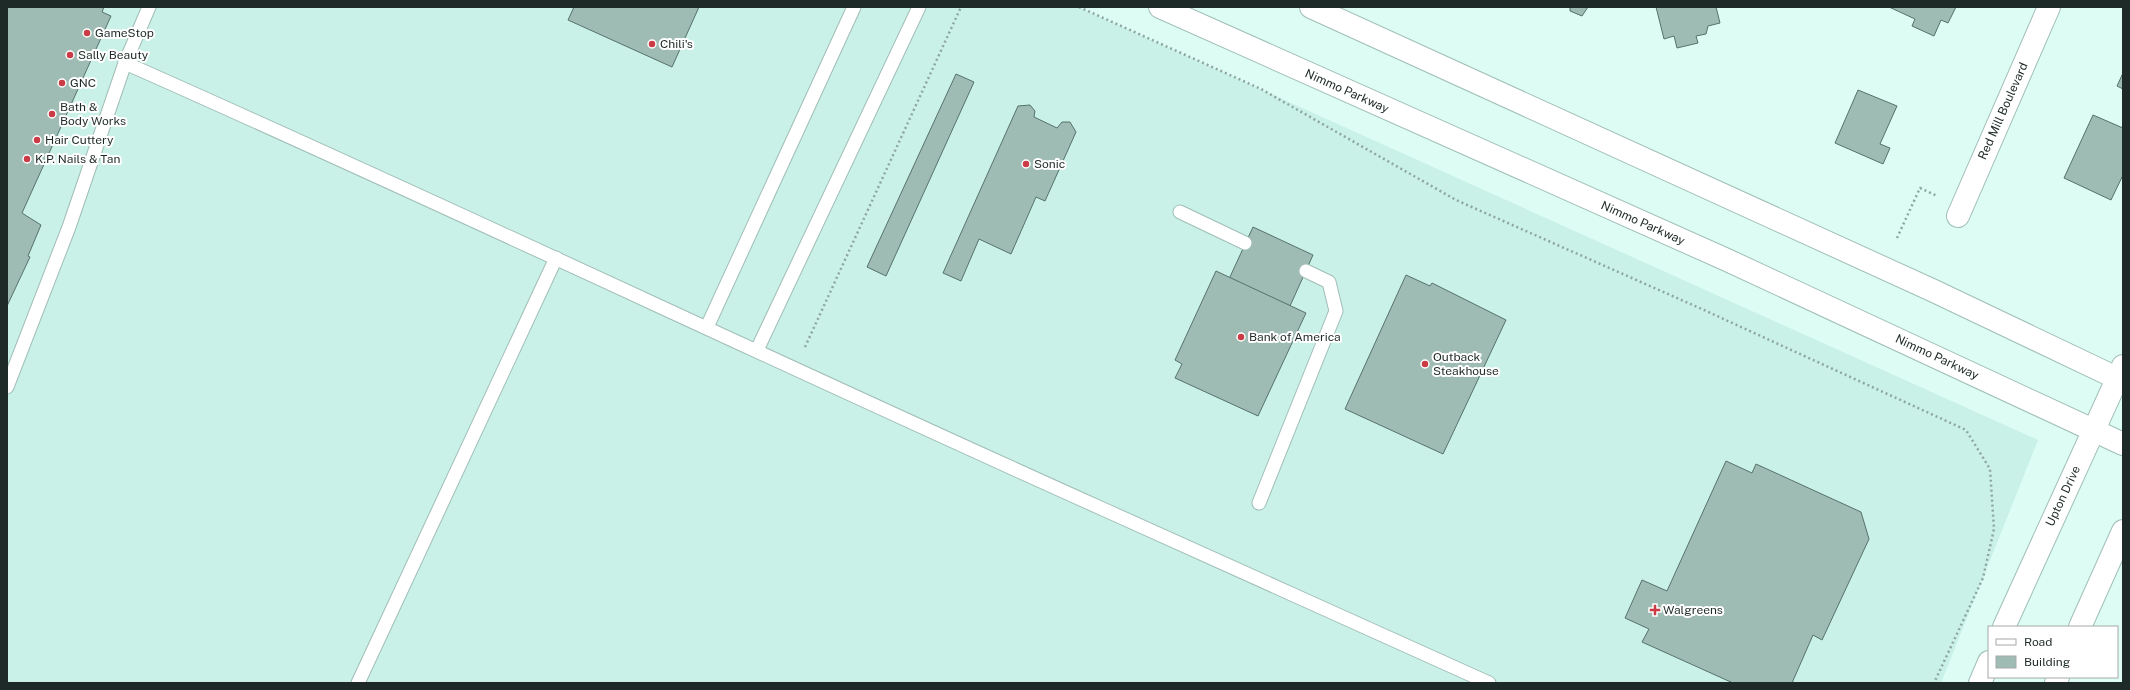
<svg xmlns="http://www.w3.org/2000/svg" width="2130" height="690" font-family="'Public Sans',sans-serif">
	<style>
		.built { fill: #c9f1e7 }
		.building { fill: #9ebcb4; stroke: #56726b }
		.lines { fill: none; stroke-linecap: round; stroke-linejoin: round }
		.service-casing { stroke: #a0beb7; stroke-width: 15 }
		.minor-casing { stroke: #a0beb7; stroke-width: 24 }
		.secondary-casing { stroke: #a0beb7; stroke-width: 24 }
		.path { stroke: #8ea6a0; stroke-width: 2.5; stroke-dasharray: 2 3; stroke-linecap: butt }
		.service { stroke: #fff; stroke-width: 13 }
		.minor { stroke: #fff; stroke-width: 22 }
		.secondary { stroke: #fff; stroke-width: 22 }
		.poi-dot { fill: #cb3b46; stroke: #fff; stroke-width: 1.5 }
		.labels { text-anchor: middle; dominant-baseline: central; stroke-width: 4; stroke-linejoin: round; paint-order: stroke }
		.poi-label { font-size: 12px; fill: #1e2a27; stroke: #fff; text-anchor: start }
		.street-label { font-size: 12px; fill: #1e2a27; stroke: #fff }
	</style>
	<rect width="100%" height="100%" fill="#dcfcf4"/>
	<path class="built" d="M 7,7 L 1078,7 L 2038,440 L 1941,683 L 7,683 Z"/>
	<g class="building">
		<path d="M 7,7 L 104,7 L 102,12 L 111,16 L 22,213 L 41,225 L 28,256 L 30,257 L 7,306 Z"/>
		<path d="M 574,7 L 699,7 L 672,67 L 568,20 Z"/>
		<path d="M 1570,7 L 1588,7 L 1582,16 L 1570,11 Z"/>
		<path d="M 1656,7 L 1716,7 L 1720,23 L 1708,26 L 1706,34 L 1696,36 L 1698,43 L 1677,48 L 1674,36 L 1664,39 Z"/>
		<path d="M 1889,7 L 1956,7 L 1948,23 L 1941,20 L 1934,36 L 1912,26 L 1915,19 Z"/>
		<path d="M 2123,73 L 2123,89 L 2117,86 Z"/>
		<path d="M 956,74 L 974,82 L 886,276 L 867,267 Z"/>
		<path d="M 1858,90 L 1897,106 L 1880,144 L 1890,148 L 1883,164 L 1835,143 Z"/>
		<path d="M 1030,105 L 1035,111 L 1034,117 L 1057,128 L 1062,122 L 1070,122 L 1076,132 L 1045,201 L 1036,197 L 1011,254 L 979,239 L 961,281 L 943,273 L 1018,106 Z"/>
		<path d="M 2093,115 L 2123,128 L 2123,175 L 2111,200 L 2064,178 Z"/>
		<path d="M 1253,227 L 1313,255 L 1290,306 L 1229,279 Z"/>
		<path d="M 1216,271 L 1306,313 L 1258,416 L 1175,378 L 1182,364 L 1175,360 Z"/>
		<path d="M 1406,275 L 1430,286 L 1432,283 L 1506,320 L 1443,454 L 1345,409 Z"/>
		<path d="M 1726,461 L 1752,473 L 1756,464 L 1861,512 L 1869,539 L 1822,640 L 1813,635 L 1792,683 L 1733,683 L 1642,642 L 1649,629 L 1625,618 L 1642,580 L 1667,591 Z"/>
	</g>
	<g class="lines">
		<defs>
			<g id="service">
				<path d="M 125,63 C 453,208 777,363 1105,510 C 1233,568 1361,625 1489,683"/>
				<path d="M 1180,212 L 1245,243"/>
				<path d="M 707,327 L 854,7"/>
				<path d="M 757,350 L 919,7"/>
				<path d="M 7,387 L 69,227 L 125,63 L 149,7"/>
				<path d="M 1259,503 L 1336,311 L 1329,282 L 1306,271"/>
				<path d="M 358,683 L 556,258"/>
			</g>
			<path id="minor" d="M 1958,216 L 2049,7"/>
			<g id="secondary">
				<path d="M 1160,7 L 1727,260 L 2123,444"/>
				<path d="M 1311,7 L 1934,291 L 2123,381"/>
				<path d="M 2004,627 L 2123,366"/>
				<path d="M 2080,627 L 2123,531"/>
				<path d="M 1980,683 L 1989,662"/>
				<path d="M 2056,683 L 2058,677"/>
			</g>
		</defs>
		<use href="#service" class="service-casing"/>
		<use href="#minor" class="minor-casing"/>
		<use href="#secondary" class="secondary-casing"/>
		<g class="path">
			<path d="M 1079,7 L 1261,89 L 1456,200 L 1704,310 L 1966,430 L 1990,469 L 1994,529 L 1983,578 L 1934,683"/>
			<path d="M 1897,238 L 1920,188 L 1937,196"/>
			<path d="M 805,347 L 961,7"/>
		</g>
		<use href="#service" class="service"/>
		<use href="#minor" class="minor"/>
		<use href="#secondary" class="secondary"/>
	</g>
	<g class="poi-dot">
		<circle cx="87" cy="33" r="4"/>
		<circle cx="652" cy="44" r="4"/>
		<circle cx="70" cy="55" r="4"/>
		<circle cx="62" cy="83" r="4"/>
		<circle cx="52" cy="114" r="4"/>
		<circle cx="37" cy="140" r="4"/>
		<circle cx="27" cy="159" r="4"/>
		<circle cx="1026" cy="164" r="4"/>
		<circle cx="1241" cy="337" r="4"/>
		<circle cx="1425" cy="364" r="4"/>
		<path d="M1653 604h4v4h4v4h-4v4h-4v-4h-4v-4h4z"/>
	</g>
	<g class="labels">
		<g class="poi-label">
			<text x="95" y="33">GameStop</text>
			<text x="660" y="44">Chili's</text>
			<text x="78" y="55">Sally Beauty</text>
			<text x="70" y="83">GNC</text>
			<text x="60" y="107">Bath &amp;<tspan x="60" dy="14">Body Works</tspan></text>
			<text x="45" y="140">Hair Cuttery</text>
			<text x="35" y="159">K.P. Nails &amp; Tan</text>
			<text x="1034" y="164">Sonic</text>
			<text x="1249" y="337">Bank of America</text>
			<text x="1433" y="357">Outback<tspan x="1433" dy="14">Steakhouse</tspan></text>
			<text x="1663" y="610">Walgreens</text>
		</g>
		<g class="street-label">
			<text transform="translate(1347 91) rotate(24)">Nimmo Parkway</text>
			<text transform="translate(2003 111) rotate(-66)">Red Mill Boulevard</text>
			<text transform="translate(1643 223) rotate(24)">Nimmo Parkway</text>
			<text transform="translate(1937 357) rotate(25)">Nimmo Parkway</text>
			<text transform="translate(2063 496) rotate(-65)">Upton Drive</text>
		</g>
	</g>
	<rect width="2130" height="690" fill="none" stroke="#1e2a27" stroke-width="16"/>
	<rect x="1988" y="626" width="130" height="52" fill="#ffffff" stroke="#a5aaa9"/>
	<rect x="1996" y="639" width="20" height="6" fill="#ffffff" stroke="#a5aaa9"/>
	<text x="2024" y="646" font-size="12" fill="#1e2a27">Road</text>
	<rect x="1996" y="656" width="20" height="12" fill="#9ebcb4" stroke="#a5aaa9"/>
	<text x="2024" y="666" font-size="12" fill="#1e2a27">Building</text>
</svg>
